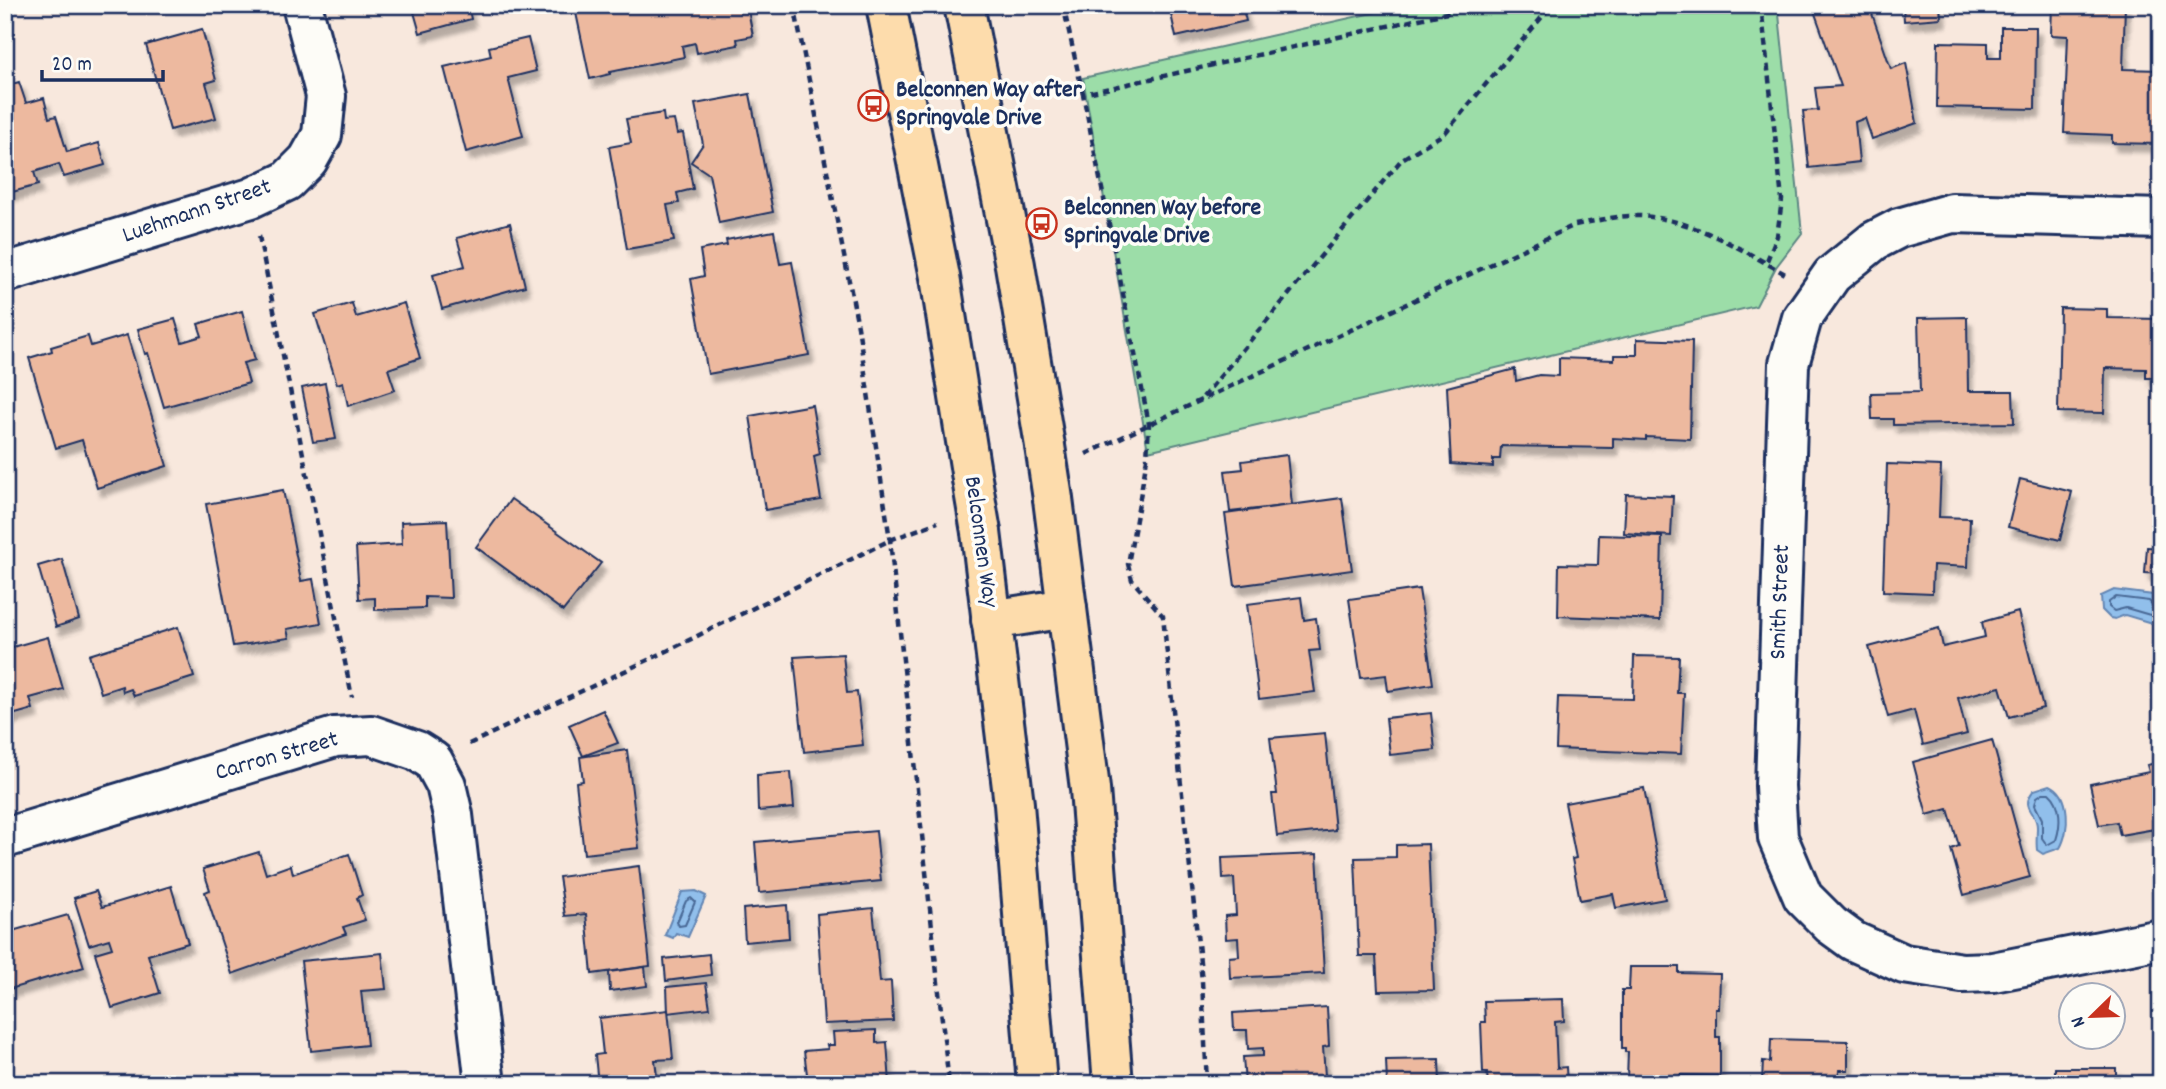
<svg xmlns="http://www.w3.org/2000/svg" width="2166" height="1089" font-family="Dekko,sans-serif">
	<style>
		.green { fill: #9cdda8; stroke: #5c8683; stroke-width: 2 }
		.water { fill: #91bfeb; stroke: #6285b3; stroke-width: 2 }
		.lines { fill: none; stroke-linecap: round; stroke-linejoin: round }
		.shore { stroke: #4a6996; stroke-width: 2 }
		.building { fill: #edb99f; stroke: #1b2f5e; stroke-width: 2; filter: url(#shadow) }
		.minor-casing { stroke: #1b2f5e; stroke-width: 44 }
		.major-casing { stroke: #1b2f5e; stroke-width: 44 }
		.path { stroke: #1b2f5e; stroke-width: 4.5; stroke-dasharray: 7 5; stroke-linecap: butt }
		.minor { stroke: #fdfcf7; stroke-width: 38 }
		.major { stroke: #fddcac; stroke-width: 38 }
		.major-bridge-casing { stroke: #1b2f5e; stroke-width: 44; stroke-linecap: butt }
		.major-bridge { stroke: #fddcac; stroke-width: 38 }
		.labels { text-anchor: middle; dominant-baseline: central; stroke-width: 7; stroke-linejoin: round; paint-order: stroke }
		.poi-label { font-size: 24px; font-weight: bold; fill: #1b2f5e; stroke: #fdfcf7; text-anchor: start }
		.street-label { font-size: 24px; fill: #1b2f5e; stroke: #fdfcf7 }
	</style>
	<defs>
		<filter id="shadow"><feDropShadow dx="4.5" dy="8" stdDeviation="2" flood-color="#0004"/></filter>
	</defs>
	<rect width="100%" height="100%" fill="#f8e8dd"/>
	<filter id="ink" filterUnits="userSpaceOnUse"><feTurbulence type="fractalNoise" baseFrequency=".0143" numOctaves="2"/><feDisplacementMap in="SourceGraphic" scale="14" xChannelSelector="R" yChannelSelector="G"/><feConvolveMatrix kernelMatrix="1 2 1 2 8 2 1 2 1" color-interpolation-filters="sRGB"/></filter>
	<g filter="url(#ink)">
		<path class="green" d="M 1408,5 L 1778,5 L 1802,233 L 1776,267 L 1756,306 L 1148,451 L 1083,78 Z"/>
		<g class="water">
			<path d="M 2114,590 L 2153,595 L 2161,605 L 2155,624 L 2125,615 L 2115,619 L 2110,618 L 2102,610 L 2101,596 Z"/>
			<path d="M 2050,785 C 2071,794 2070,831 2060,848 L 2043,854 L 2037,850 C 2036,841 2037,835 2037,827 C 2037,811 2019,808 2034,790 Z"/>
			<path d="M 696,891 L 706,896 L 688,937 L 676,933 L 673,938 L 665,935 L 682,892 Z"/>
		</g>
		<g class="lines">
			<g class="shore">
				<path d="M 2116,597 L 2149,601 L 2157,610 L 2150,615 L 2126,608 L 2114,611 L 2109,607 L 2109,602 Z"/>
				<path d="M 2043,793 L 2049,793 C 2062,804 2061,825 2056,840 L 2047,845 L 2042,838 L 2042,819 L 2035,805 L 2037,797 Z"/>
				<path d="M 691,898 L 695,902 L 685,925 L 679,926 L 677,922 L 686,901 Z"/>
			</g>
		</g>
		<g class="building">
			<path d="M 412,5 L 468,5 L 471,19 L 420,33 Z"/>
			<path d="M 590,5 L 747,5 L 753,36 L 737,39 L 738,45 L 697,53 L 695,43 L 682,46 L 684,57 L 610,72 L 610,74 L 590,79 L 575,8 Z"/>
			<path d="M 1169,5 L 1242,5 L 1246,21 L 1176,37 Z"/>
			<path d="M 1812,5 L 1869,5 L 1891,69 L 1906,63 L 1917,123 L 1872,139 L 1865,118 L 1855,122 L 1859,162 L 1809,168 L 1803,111 L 1818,110 L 1815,88 L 1841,86 Z"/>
			<path d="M 1903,5 L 1940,5 L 1941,18 L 1904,21 Z"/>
			<path d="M 2052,5 L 2125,5 L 2123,69 L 2161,70 L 2161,144 L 2112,143 L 2112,135 L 2064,133 L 2068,36 L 2051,35 Z"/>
			<path d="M 2001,27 L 2036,27 L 2035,109 L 1937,107 L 1938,42 L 1988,43 L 1988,58 L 2001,58 Z"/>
			<path d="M 202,29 L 216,80 L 206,83 L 216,118 L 170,130 L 146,45 Z"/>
			<path d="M 528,38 L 536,71 L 508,78 L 523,136 L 466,152 L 444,67 L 491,56 L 489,47 Z"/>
			<path d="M 19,82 L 26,103 L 44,98 L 49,118 L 56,116 L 67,152 L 99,143 L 105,165 L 64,177 L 59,164 L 34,172 L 38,185 L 5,194 L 5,86 Z"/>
			<path d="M 750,94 L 773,212 L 719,223 L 709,174 L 691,162 L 703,144 L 695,104 Z"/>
			<path d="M 663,113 L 664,121 L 674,120 L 677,134 L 683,133 L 693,189 L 677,193 L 679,203 L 667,205 L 674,241 L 627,249 L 609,147 L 631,143 L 626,119 Z"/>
			<path d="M 510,223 L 525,286 L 442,309 L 433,275 L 465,266 L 457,238 Z"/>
			<path d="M 774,231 L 780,264 L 792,262 L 809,355 L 708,374 L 691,279 L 704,276 L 700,250 L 727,245 L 726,240 Z"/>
			<path d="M 352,303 L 356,317 L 404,303 L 420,358 L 388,369 L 395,390 L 348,406 L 343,382 L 337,384 L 315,314 Z"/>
			<path d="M 2060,308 L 2107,309 L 2107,318 L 2161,319 L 2161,378 L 2146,378 L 2146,369 L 2105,368 L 2104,413 L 2058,412 Z"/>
			<path d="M 242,311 L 255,360 L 243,363 L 249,383 L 164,407 L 148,353 L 145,354 L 138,329 L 175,319 L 182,342 L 202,336 L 198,324 Z"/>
			<path d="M 1967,317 L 1968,391 L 2013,391 L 2014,423 L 1893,425 L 1893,419 L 1872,419 L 1871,393 L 1920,392 L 1918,318 Z"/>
			<path d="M 127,335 L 167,466 L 97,488 L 82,440 L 56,448 L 29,358 L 52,351 L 51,347 L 88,336 L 91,346 Z"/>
			<path d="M 1637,339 L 1692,341 L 1690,439 L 1646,437 L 1646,440 L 1613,438 L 1613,448 L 1501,446 L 1500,459 L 1493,459 L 1493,467 L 1451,464 L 1447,387 L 1515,369 L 1516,381 L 1539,375 L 1559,376 L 1559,358 L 1614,360 L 1614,355 L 1637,355 Z"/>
			<path d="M 325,383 L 336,439 L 313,442 L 302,388 Z"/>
			<path d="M 812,405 L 820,454 L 814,456 L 821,500 L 765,510 L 750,416 Z"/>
			<path d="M 1287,455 L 1292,505 L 1230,512 L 1225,471 L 1243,469 L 1242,461 Z"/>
			<path d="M 1887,464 L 1941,466 L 1939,517 L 1970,518 L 1968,567 L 1933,565 L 1932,593 L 1883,591 Z"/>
			<path d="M 2020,479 L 2072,492 L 2060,540 L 2008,527 Z"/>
			<path d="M 283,490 L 301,581 L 313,579 L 321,623 L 287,629 L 289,638 L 233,646 L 206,504 Z"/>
			<path d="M 1626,494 L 1673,496 L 1671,536 L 1624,533 Z"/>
			<path d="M 1342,498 L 1352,570 L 1235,586 L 1225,514 Z"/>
			<path d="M 511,499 L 601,563 L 563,611 L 476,547 Z"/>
			<path d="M 447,520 L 451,598 L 425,597 L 425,608 L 375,610 L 375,598 L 359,599 L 356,547 L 402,544 L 401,522 Z"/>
			<path d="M 1599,535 L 1662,537 L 1660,620 L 1558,616 L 1559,564 L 1598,565 Z"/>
			<path d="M 2147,547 L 2161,548 L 2161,574 L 2145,573 Z"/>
			<path d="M 62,559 L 79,619 L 56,627 L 38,566 Z"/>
			<path d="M 1419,589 L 1433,684 L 1388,691 L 1386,675 L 1361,678 L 1349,599 Z"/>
			<path d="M 1301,597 L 1304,620 L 1316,618 L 1320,650 L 1309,651 L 1315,692 L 1259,699 L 1247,604 Z"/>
			<path d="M 2018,612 L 2043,708 L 2009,717 L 2000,687 L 1958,698 L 1967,734 L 1923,745 L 1914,710 L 1888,717 L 1869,647 L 1939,628 L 1943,647 L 1985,637 L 1982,622 Z"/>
			<path d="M 178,627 L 194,677 L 134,696 L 131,689 L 123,692 L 122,686 L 101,693 L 89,655 Z"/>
			<path d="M 48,637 L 63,689 L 30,698 L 33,709 L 5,717 L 5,649 Z"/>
			<path d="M 843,654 L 847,693 L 857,692 L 863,745 L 804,752 L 794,657 Z"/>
			<path d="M 1634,656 L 1679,657 L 1677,693 L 1684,693 L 1681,754 L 1556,749 L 1558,697 L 1633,699 Z"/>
			<path d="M 603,710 L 618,743 L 583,756 L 569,725 Z"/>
			<path d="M 1431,713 L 1435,750 L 1390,755 L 1386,718 Z"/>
			<path d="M 1325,733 L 1335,830 L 1277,836 L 1272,794 L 1277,794 L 1270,738 Z"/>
			<path d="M 1992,740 L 2030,877 L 1964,895 L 1951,849 L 1959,846 L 1948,809 L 1927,815 L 1913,762 Z"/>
			<path d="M 627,750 L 639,848 L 584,854 L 576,782 L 583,781 L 580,757 Z"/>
			<path d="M 2161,762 L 2161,848 L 2155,829 L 2120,835 L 2117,822 L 2099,825 L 2090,784 L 2149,772 L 2147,765 Z"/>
			<path d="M 791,772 L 794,808 L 758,811 L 757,775 Z"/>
			<path d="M 1644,788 L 1665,899 L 1616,908 L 1613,894 L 1580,900 L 1572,859 L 1576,858 L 1565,803 Z"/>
			<path d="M 876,831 L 881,881 L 759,893 L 755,842 Z"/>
			<path d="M 1428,844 L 1434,990 L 1378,991 L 1376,956 L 1359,956 L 1355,858 L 1396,857 L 1396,845 Z"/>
			<path d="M 259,852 L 266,874 L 291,865 L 293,874 L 349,854 L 362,895 L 357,898 L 365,920 L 343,927 L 346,934 L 232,974 L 205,892 L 210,890 L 203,869 Z"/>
			<path d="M 1317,854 L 1324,973 L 1230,978 L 1229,957 L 1239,956 L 1238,938 L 1226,939 L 1225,916 L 1236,915 L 1234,878 L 1223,879 L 1222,858 Z"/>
			<path d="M 639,866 L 650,966 L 592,974 L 586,914 L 565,916 L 559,877 Z"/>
			<path d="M 171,886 L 188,943 L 148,955 L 160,993 L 112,1008 L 95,953 L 112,948 L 109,939 L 89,945 L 74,898 L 96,891 L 102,907 Z"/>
			<path d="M 787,905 L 789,938 L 745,942 L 743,909 Z"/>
			<path d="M 873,908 L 880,982 L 891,981 L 893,1021 L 824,1024 L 817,914 Z"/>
			<path d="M 68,915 L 84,967 L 10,989 L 5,972 L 5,933 Z"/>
			<path d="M 382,953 L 386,989 L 361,991 L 367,1045 L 311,1051 L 301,961 Z"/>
			<path d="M 709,954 L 711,975 L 666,981 L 664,959 Z"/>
			<path d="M 645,967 L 647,986 L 610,991 L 609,972 Z"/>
			<path d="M 1630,967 L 1679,967 L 1679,973 L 1720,974 L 1719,1009 L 1716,1009 L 1716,1037 L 1720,1037 L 1720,1076 L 1680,1075 L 1679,1080 L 1627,1079 L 1628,1052 L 1625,1052 L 1625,1048 L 1622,1048 L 1622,990 L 1629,990 Z"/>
			<path d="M 706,983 L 710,1008 L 668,1013 L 667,987 Z"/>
			<path d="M 1563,999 L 1564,1021 L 1555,1022 L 1557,1068 L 1566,1067 L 1567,1084 L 1488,1084 L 1487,1073 L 1483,1073 L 1481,1022 L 1485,1022 L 1484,1001 Z"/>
			<path d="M 1327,1007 L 1329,1046 L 1323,1047 L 1325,1076 L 1328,1084 L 1245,1084 L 1243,1057 L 1263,1056 L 1263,1048 L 1248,1049 L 1247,1030 L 1234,1030 L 1233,1013 Z"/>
			<path d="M 668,1010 L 673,1059 L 655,1060 L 658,1084 L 598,1084 L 595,1055 L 603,1054 L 599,1018 Z"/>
			<path d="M 876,1030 L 876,1043 L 887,1042 L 890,1084 L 808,1082 L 804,1051 L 828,1049 L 827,1045 L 834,1045 L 833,1032 Z"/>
			<path d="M 1771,1039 L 1848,1041 L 1848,1070 L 1839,1070 L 1838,1084 L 1760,1084 L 1762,1082 L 1763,1061 L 1770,1062 Z"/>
			<path d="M 1439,1059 L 1440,1084 L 1387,1084 L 1386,1060 Z"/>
			<rect x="2055" y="1068" width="61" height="16"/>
		</g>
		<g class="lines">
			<defs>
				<g id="minor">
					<path d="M 2161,219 L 1952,213 L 1899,228 L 1874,241 L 1832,275 L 1802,318 L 1789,364 L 1775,786 L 1778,838 L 1803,897 L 1831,925 L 1853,941 L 1904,964 L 1962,973 L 1993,972 L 2161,939"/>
					<path d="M 5,273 L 251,198 L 287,181 L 308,160 L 322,135 L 326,96 L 302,5"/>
					<path d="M 5,838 L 335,737 L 371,735 L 417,751 L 433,761 L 446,785 L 453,815 L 485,1084"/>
				</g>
				<g id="major">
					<path d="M 886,5 L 940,277 L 972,479"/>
					<path d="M 964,5 L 1015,265 L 1045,446"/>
					<path d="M 1053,499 L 1090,789 L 1113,1084"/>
					<path d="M 981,532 L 1014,804 L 1037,1084"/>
					<path d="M 991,620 L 1067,608"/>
				</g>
			</defs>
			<use href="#minor" class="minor-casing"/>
			<use href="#major" class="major-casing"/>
			<g class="path">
				<path d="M 794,5 L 858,326 L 890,540 L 949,1084"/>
				<path d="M 1063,5 L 1083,94"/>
				<path d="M 1761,5 L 1782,200 L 1777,236 L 1766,263"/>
				<path d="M 259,236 L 352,697"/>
				<path d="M 1203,397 L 1402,159 L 1445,133 L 1552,5"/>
				<path d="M 1086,454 L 1575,225 C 1596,221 1618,215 1640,216 C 1691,218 1743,250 1787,275"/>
				<path d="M 469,744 L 663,653 L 890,540 L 938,522"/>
				<path d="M 1207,1084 L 1202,981 L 1163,616 L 1132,580 L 1128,564 L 1147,458 L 1149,424 L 1083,94 L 1482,5"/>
			</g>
			<use href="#minor" class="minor"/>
			<use href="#major" class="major"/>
			<defs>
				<g id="major-bridge">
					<path d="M 1045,446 L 1053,499"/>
					<path d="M 972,479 L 981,532"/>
				</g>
			</defs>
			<use href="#major-bridge" class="major-bridge-casing"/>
			<use href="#major-bridge" class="major-bridge"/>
		</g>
	</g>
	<defs>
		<symbol id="bus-ring" viewBox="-11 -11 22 22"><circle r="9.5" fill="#fdfcf7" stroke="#c8321e" stroke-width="1.5"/><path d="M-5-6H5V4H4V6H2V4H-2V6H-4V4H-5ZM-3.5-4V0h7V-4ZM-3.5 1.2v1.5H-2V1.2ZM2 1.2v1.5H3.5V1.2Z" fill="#c8321e"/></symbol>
	</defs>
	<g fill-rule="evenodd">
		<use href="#bus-ring" x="856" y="88" width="35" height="35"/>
		<use href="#bus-ring" x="1024" y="206" width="35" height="35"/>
	</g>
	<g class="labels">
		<g class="poi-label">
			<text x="896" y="91">Belconnen Way after<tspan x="896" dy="28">Springvale Drive</tspan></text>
			<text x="1064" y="209">Belconnen Way before<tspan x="1064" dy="28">Springvale Drive</tspan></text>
		</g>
		<g class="street-label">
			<text transform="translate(197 212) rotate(-19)">Luehmann Street</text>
			<text transform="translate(980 542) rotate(82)">Belconnen Way</text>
			<text transform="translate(1781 602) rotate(-88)">Smith Street</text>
			<text transform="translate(277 757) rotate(-16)">Carron Street</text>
		</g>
	</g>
	<rect width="2166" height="1089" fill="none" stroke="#fdfcf7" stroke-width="28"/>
	<rect x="14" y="14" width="2138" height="1061" fill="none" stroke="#1b2f5e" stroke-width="2.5" filter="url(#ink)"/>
	<g transform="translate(2092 1016) rotate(247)"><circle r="33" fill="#fdfcf7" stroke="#a3aaba" stroke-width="2"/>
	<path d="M0-5L12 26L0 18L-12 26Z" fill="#c8321e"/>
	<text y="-10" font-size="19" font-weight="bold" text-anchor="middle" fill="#1b2f5e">N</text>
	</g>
	<path d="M42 70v10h121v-10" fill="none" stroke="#1b2f5e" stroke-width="3.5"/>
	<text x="52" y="70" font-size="21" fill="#1b2f5e" stroke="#fdfcf7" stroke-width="5" paint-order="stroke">20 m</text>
</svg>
